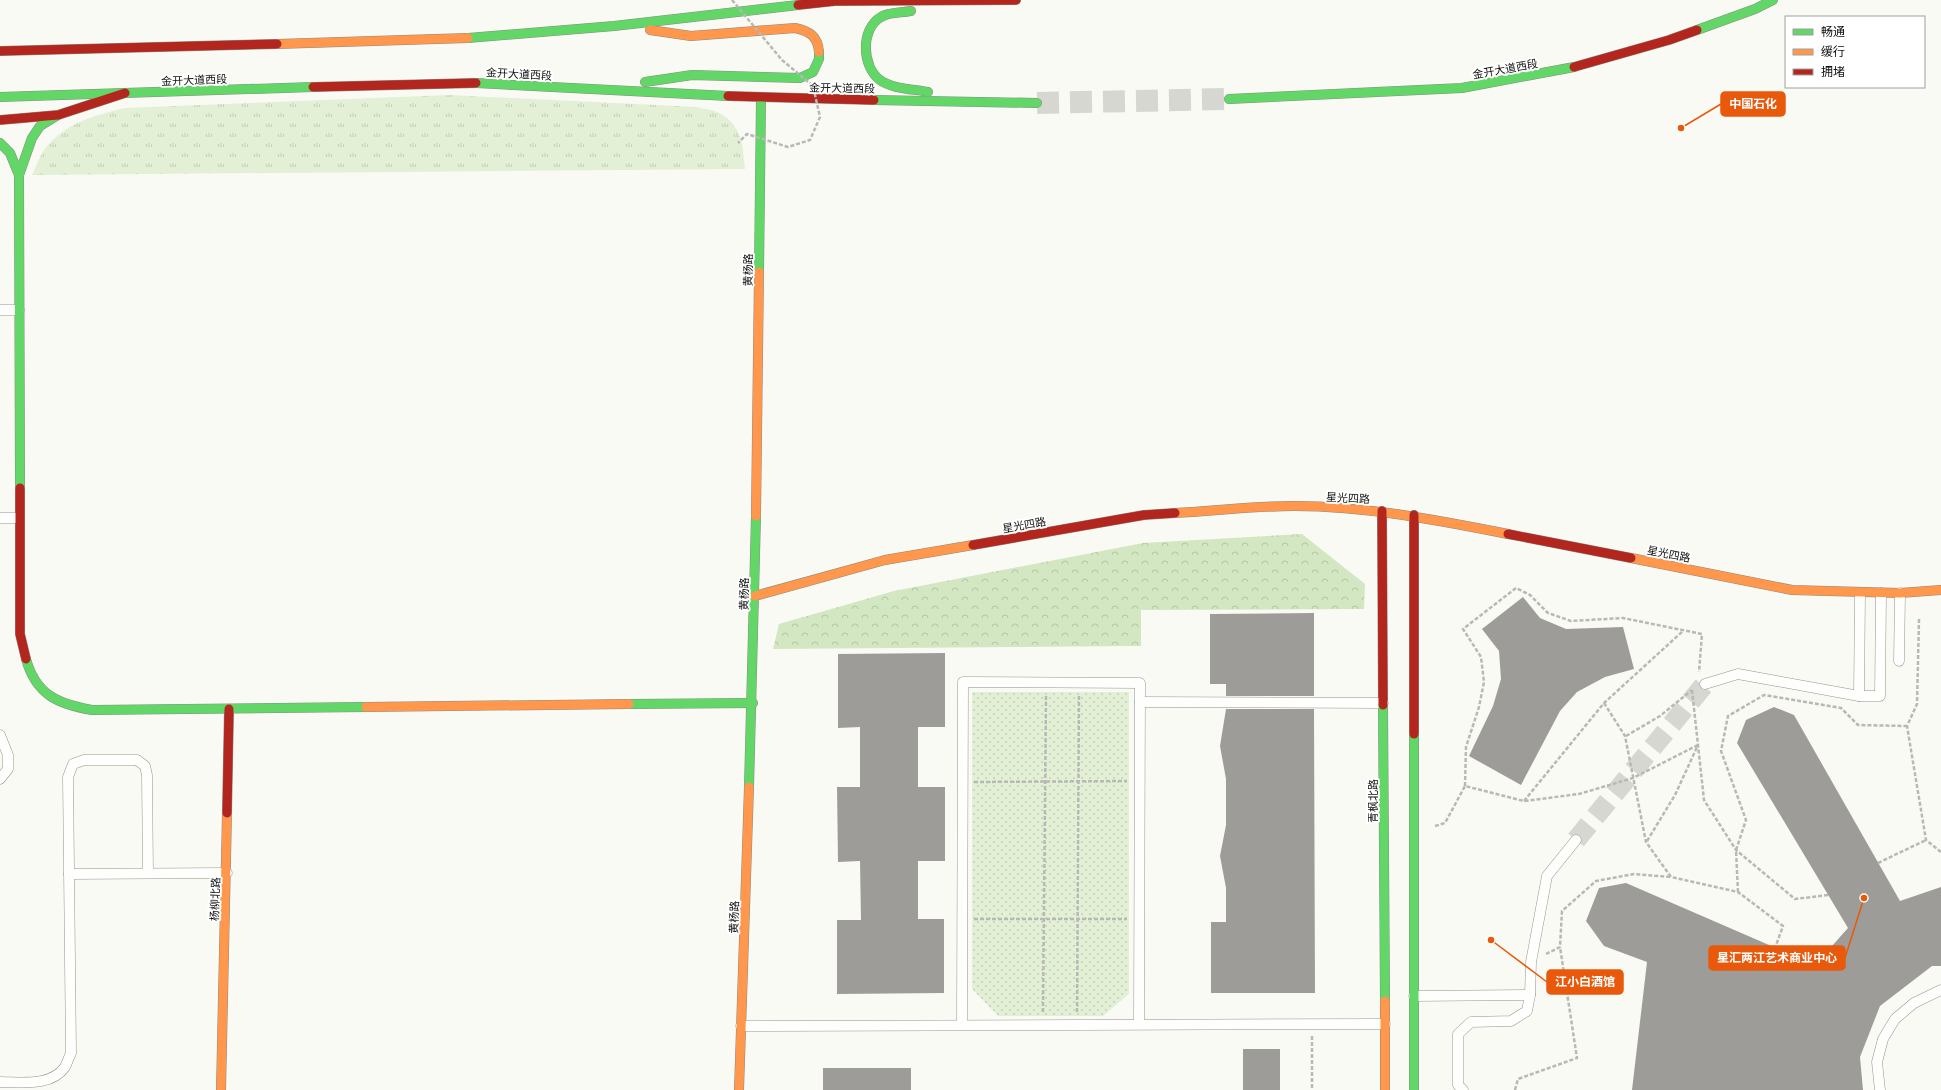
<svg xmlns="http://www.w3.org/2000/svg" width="1941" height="1090" font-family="Georgia,'Noto Sans SC',serif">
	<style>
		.grass { fill: url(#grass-dots) }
		.forest { fill: url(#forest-crowns) }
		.park { fill: url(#park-tufts) }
		.building { fill: #9e9c99 }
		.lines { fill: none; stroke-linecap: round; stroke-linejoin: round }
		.street-tunnel { stroke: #d7d7d2; stroke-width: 20; stroke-dasharray: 20 10; stroke-linecap: butt }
		.primary-tunnel { stroke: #d7d7d2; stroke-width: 22; stroke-dasharray: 22 11; stroke-linecap: butt }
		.lane-casing { stroke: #949492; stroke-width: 11 }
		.fast-casing { stroke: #8b8b88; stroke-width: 10 }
		.slow-casing { stroke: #8b8b88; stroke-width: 10 }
		.jam-casing { stroke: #8b8b88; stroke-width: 10 }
		.path { stroke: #b8b8b7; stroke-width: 2.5; stroke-dasharray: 4 2; stroke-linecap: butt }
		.lane { stroke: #fefefd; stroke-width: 10 }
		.fast { stroke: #63d668; stroke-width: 9 }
		.slow { stroke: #ff974d; stroke-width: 9 }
		.jam { stroke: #b3261e; stroke-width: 9 }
		.path-bridge { stroke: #b8b8b7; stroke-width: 2.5; stroke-dasharray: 4 2; stroke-linecap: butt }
		.labels { text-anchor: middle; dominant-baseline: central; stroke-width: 4; stroke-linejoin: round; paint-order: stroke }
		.street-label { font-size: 11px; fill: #0e0e0e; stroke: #fff }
		.leader { fill: none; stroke: #e8590c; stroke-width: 1.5 }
		.callout-dot { fill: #e8590c; stroke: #fff; stroke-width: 1.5 }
		.callout { fill: #e8590c; stroke: #e8590c; stroke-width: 1.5 }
		.callout-label { font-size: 12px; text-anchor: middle; font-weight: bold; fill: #fff }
	</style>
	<defs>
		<pattern id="grass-dots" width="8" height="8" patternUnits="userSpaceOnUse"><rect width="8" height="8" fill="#e3f0d5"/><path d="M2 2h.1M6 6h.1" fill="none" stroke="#c2cdb6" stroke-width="1.8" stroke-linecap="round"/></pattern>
		<pattern id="forest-crowns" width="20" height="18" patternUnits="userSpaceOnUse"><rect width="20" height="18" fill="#d3e7c3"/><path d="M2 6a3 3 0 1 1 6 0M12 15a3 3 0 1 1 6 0" fill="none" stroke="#b4c5a6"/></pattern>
		<pattern id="park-tufts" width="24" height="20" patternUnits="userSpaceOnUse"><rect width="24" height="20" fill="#e3f0d5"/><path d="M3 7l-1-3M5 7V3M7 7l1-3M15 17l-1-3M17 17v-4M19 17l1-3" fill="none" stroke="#c2cdb6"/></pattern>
	</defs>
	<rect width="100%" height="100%" fill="#fafaf4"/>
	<path class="grass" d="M 972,692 L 1129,692 L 1129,994 L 1103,1016 L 998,1016 L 972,989 Z"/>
	<path class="forest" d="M 1302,534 L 1365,584 L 1364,609 L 1141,610 L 1141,646 L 773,649 L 779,624 L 894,591 L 1143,543 Z"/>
	<path class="park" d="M 450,95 L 697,107 C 704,109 715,110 721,114 C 742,126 743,147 745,169 L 32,175 C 37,165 41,151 50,143 C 70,121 98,115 125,108 Z"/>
	<g class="building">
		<path d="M 1523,597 L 1540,618 L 1566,629 L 1623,627 L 1634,669 L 1605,677 L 1577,692 L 1560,711 L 1521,785 L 1469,756 L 1493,706 L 1501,679 L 1499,651 L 1482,629 Z"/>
		<path d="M 1314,613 L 1314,696 L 1226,696 L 1226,684 L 1210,684 L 1210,614 Z"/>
		<path d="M 945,653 L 945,727 L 918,727 L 918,787 L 945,787 L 945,861 L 918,861 L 918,919 L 944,919 L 944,993 L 837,994 L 837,920 L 861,920 L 860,861 L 838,862 L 837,787 L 860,787 L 860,727 L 838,728 L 838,654 Z"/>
		<path d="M 1774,707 L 1794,715 L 1900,901 L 1941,887 L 1941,966 L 1932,966 L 1880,1006 L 1860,1057 L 1863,1090 L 1632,1090 L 1647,962 L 1604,946 L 1586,921 L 1599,888 L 1626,883 L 1815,965 L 1848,928 L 1737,743 L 1746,720 Z"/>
		<path d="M 1226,709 L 1314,709 L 1315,993 L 1211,993 L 1211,922 L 1226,922 L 1226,888 L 1220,856 L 1226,825 L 1226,779 L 1220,746 Z"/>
		<rect x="1243" y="1049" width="37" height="41"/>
		<rect x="823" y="1068" width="88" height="22"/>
	</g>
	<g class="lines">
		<path class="street-tunnel" d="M 1576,840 L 1705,684"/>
		<path class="primary-tunnel" d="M 1037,103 L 1229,99"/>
		<defs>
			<g id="lane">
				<path d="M 0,310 L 19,310"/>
				<path d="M 0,518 L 19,518"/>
				<path d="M 1899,661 L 1900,593"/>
				<path d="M 1705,684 L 1738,674 L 1859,696 L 1880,696 L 1881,593"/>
				<path d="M 1859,696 L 1860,593"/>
				<path d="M 1140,702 L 1383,703"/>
				<path d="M 0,735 L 8,755 L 8,769 L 0,779"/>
				<path d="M 69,874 L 227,873"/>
				<path d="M 1414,996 L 1530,995"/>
				<path d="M 962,1025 L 963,682 L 1140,683 L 1139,1024"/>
				<path d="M 741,1026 L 1385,1024"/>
				<path d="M 0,1082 C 21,1082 51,1087 65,1067 C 67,1063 69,1057 71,1053 L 68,777 L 73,764 L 84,760 L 137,760 L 145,766 L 147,775 L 148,873"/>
				<path d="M 1463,1090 L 1458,1085 L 1458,1034 L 1471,1022 L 1511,1021 L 1527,1011 L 1530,995 L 1531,962 L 1547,876 L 1576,840"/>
				<path d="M 1880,1090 L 1877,1062 L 1883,1039 L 1895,1019 L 1914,1003 L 1941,990"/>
			</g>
			<g id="fast">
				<path d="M 911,11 C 901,13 889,12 881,17 C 860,29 862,67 880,80 C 892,89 914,89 928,92"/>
				<path d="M 1697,30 L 1755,9 L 1773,0"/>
				<path d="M 468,38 L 614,26 L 798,5"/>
				<path d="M 645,82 L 692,75 L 800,78 L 813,72 L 819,59 L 819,52"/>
				<path d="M 476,83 L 728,96"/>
				<path d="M 0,97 L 313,87"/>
				<path d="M 1229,99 L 1462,88 L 1574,67"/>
				<path d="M 874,100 L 1037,103"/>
				<path d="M 0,143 L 10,153 L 19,175"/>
				<path d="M 19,175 L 20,488"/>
				<path d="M 19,175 L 32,138 L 40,126 L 58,115"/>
				<path d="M 759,272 L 761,98"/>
				<path d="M 26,659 C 36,695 58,704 92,710 L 366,707"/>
				<path d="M 629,704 L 753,703"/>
				<path d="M 1383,705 L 1385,1001"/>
				<path d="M 1414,734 L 1414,1090"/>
				<path d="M 749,787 L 756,516"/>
			</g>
			<g id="slow">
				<path d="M 650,30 L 691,36 L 795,28 C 809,31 818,36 819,52"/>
				<path d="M 277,44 L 468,38"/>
				<path d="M 1175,513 C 1214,511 1254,506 1294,506 C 1366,506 1437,520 1508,534"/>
				<path d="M 756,516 L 759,272"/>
				<path d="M 1631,558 L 1792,590 L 1900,593 L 1941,590"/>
				<path d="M 755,596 L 885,560 L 973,545"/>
				<path d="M 366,707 L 629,704"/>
				<path d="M 1385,1001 L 1385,1090"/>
				<path d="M 221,1090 L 227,813"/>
				<path d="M 739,1090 L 749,787"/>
			</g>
			<g id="jam">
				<path d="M 798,5 L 835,1 L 1016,0"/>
				<path d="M 0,51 L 277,44"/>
				<path d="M 1574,67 L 1669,40 L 1697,30"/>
				<path d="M 313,87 L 476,83"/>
				<path d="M 728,96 L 874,100"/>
				<path d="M 0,120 L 58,115 L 125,93"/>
				<path d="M 20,488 L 20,634 L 26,659"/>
				<path d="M 1382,511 L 1383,705"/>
				<path d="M 1414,515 L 1414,734"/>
				<path d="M 1508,534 L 1631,558"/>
				<path d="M 973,545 L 1144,515 L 1175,513"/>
				<path d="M 227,813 L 229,709"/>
			</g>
		</defs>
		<use href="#lane" class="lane-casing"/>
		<use href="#fast" class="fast-casing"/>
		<use href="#slow" class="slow-casing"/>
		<use href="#jam" class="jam-casing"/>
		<g class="path">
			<path d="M 1919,619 L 1917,704 L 1907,726 L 1926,840 L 1941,852"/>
			<path d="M 1692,690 L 1704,800 L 1736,850 L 1795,899 L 1828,895"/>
			<path d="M 1604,703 L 1625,736 L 1646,842 L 1671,877 L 1738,892 L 1783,926 L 1775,948"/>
			<path d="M 1626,736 L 1660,716 L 1692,690"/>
			<path d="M 974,782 L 1127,781"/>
			<path d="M 1465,786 L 1466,747 L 1479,707 L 1484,682 L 1481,657 L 1463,629 L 1516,588 L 1530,595 L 1548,613 L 1571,621 L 1623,618 L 1702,634 L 1699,672"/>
			<path d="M 1524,801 L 1604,703 L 1683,631"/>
			<path d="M 1435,826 L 1445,823 L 1465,786 L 1524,801 L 1579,794 L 1633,778 L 1698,745"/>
			<path d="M 1647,841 L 1675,795 L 1698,745"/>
			<path d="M 1878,863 L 1926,840"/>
			<path d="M 1738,892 L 1736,850 L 1746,820 L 1721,751 L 1728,716 L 1764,695 L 1841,708 L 1858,725 L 1907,726"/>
			<path d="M 974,919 L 1127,919"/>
			<path d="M 1546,954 L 1560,947 L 1562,911 L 1596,881 L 1634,874 L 1671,877"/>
			<path d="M 1043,1012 L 1046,695"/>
			<path d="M 1077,1012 L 1079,695"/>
			<path d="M 1312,1036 L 1312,1090"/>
			<path d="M 1515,1090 L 1518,1079 L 1577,1058 L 1560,947"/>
		</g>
		<use href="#lane" class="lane"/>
		<use href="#fast" class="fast"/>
		<use href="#slow" class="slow"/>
		<use href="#jam" class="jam"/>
		<path class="path-bridge" d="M 732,0 L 782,60 L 813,86 L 820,117 L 810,140 L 788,147 L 747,134 L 738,143"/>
	</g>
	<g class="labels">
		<g class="street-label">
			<text transform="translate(1505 68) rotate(-10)">金开大道西段</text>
			<text transform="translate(519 73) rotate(3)">金开大道西段</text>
			<text transform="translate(194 79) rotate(-2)">金开大道西段</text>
			<text transform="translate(842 87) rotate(1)">金开大道西段</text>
			<text transform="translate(747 270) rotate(-89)">黄杨路</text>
			<text transform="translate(1348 497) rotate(3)">星光四路</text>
			<text transform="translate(1024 524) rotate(-10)">星光四路</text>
			<text transform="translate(1669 553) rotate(11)">星光四路</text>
			<text transform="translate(743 594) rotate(-89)">黄杨路</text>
			<text transform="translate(1372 801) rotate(-90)">青枫北路</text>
			<text transform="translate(214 899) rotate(-88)">杨柳北路</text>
			<text transform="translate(733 917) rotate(-88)">黄杨路</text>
		</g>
	</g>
	<path class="leader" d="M1681 128L1721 104M1864 898L1845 958M1491 940L1547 982"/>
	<g class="callout-dot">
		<circle cx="1681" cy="128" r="4"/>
		<circle cx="1864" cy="898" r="4"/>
		<circle cx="1491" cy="940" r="4"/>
	</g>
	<g class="callout">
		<rect x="1721" y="92" width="64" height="24" rx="4"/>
		<rect x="1709" y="946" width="136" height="24" rx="4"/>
		<rect x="1547" y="970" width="76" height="24" rx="4"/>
	</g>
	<g class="callout-label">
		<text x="1753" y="108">中国石化</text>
		<text x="1777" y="962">星汇两江艺术商业中心</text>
		<text x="1585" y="986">江小白酒馆</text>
	</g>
	<rect x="1785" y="16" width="140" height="72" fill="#ffffff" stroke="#9f9f9f"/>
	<rect x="1793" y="29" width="20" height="6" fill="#63d668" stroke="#9f9f9f"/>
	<text x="1821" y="36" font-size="12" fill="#0e0e0e">畅通</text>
	<rect x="1793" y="49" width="20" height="6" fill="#ff974d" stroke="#9f9f9f"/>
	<text x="1821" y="56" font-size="12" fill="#0e0e0e">缓行</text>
	<rect x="1793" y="69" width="20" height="6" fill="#b3261e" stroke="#9f9f9f"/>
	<text x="1821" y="76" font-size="12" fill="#0e0e0e">拥堵</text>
</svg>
